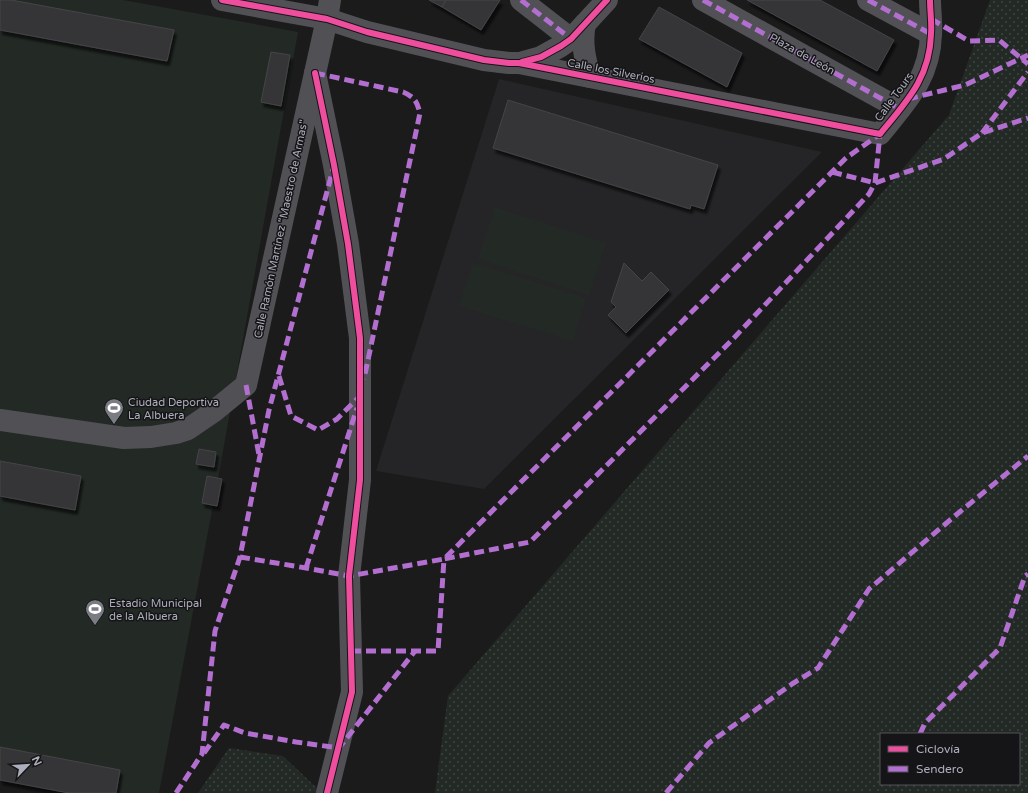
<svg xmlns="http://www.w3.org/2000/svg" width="1028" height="793" font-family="'Varela Round',sans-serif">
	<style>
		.built { fill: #252527 }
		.grass { fill: url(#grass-dots); fill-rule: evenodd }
		.pitch { fill: #232a25 }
		.building { fill: #363537; stroke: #444447; filter: url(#shadow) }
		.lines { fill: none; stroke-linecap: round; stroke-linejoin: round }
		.minor { stroke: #515155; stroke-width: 22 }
		.quiet { stroke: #b36fd0; stroke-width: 5; stroke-dasharray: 10 5; stroke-linecap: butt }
		.cycleway-casing { stroke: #151517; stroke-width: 8 }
		.cycleway { stroke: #ef4d9e; stroke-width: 6 }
		.labels { text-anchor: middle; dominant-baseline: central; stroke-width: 3; stroke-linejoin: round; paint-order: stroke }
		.street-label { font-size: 11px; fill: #adaebb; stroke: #151517 }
		.poi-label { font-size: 11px; fill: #adaebb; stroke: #151517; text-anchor: start }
	</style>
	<defs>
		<pattern id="grass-dots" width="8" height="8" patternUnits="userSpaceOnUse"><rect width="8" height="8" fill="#232a25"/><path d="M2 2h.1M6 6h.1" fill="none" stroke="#404643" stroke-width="1.8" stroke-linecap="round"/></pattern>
		<filter id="shadow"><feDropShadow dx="2.5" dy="4.5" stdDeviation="1" flood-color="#0009"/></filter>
	</defs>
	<rect width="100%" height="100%" fill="#1b1b1b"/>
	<path class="built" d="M 499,79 L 822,152 L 484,489 L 376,471 Z"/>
	<g class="grass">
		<path d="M 990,0 L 1028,0 L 1028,793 L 435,793 L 448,696 L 949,115 ZM 881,734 L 1019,734 L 1019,784 L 881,784 Z"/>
		<path d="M 229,748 L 283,756 L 322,793 L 198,793 Z"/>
	</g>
	<g class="pitch">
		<path d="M 0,0 L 123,0 L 298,32 L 219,473 L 159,793 L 69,793 L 0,780 Z"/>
		<path d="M 495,207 L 606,243 L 589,295 L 478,259 Z"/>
		<path d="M 473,263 L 586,298 L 573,341 L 459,306 Z"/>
	</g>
	<g class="building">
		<path d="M 0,0 L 11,0 L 174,30 L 167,61 L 0,30 Z"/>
		<path d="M 429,0 L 446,0 L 442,7 Z"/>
		<path d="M 446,0 L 500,0 L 481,30 L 442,7 Z"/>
		<path d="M 747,0 L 820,0 L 894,40 L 877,71 Z"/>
		<path d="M 659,7 L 742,53 L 727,87 L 639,39 Z"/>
		<path d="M 271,52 L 290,55 L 281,106 L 261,102 Z"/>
		<path d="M 508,100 L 718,165 L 704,209 L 691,205 L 690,209 L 493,148 Z"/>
		<path d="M 624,263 L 642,281 L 651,272 L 669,290 L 626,333 L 608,315 L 616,307 L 611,302 Z"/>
		<path d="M 199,449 L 216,452 L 214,467 L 196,464 Z"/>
		<path d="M 0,461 L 81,476 L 75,510 L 0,496 Z"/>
		<path d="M 207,476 L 222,479 L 217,506 L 202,503 Z"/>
		<path d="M 0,747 L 120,770 L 116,793 L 69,793 L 0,780 Z"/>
	</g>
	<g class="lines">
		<g class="minor">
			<path d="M 222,0 L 327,19 L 367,32 L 484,60 L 509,63 L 519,63 L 590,77 L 880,134 C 906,102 930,78 931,34 C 932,23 930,11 930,0"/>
			<path d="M 521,0 L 571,39"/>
			<path d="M 703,0 L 900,109"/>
			<path d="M 868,0 L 931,34"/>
			<path d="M 585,24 C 581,43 585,59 590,77"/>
			<path d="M 523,62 L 541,57 L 561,46 L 571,39 L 607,0"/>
			<path d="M 315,73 L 334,165 L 348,244 L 360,338 L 360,480 L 349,576 L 352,692 L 327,793"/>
			<path d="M 0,420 L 124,438 L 151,437 L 176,433 L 188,429 L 213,412 L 246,385 L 327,19 L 330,0"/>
		</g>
		<g class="quiet">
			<path d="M 521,0 L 571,39"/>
			<path d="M 703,0 L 900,109"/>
			<path d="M 868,0 L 931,34"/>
			<path d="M 931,19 L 969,41 L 999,40 L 1028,64"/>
			<path d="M 315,73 L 403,92 C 415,97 417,102 420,113 L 364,379"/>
			<path d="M 908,99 L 965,85 L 1028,55"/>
			<path d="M 982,133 L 1028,72"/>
			<path d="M 832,172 L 875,183 L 944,159 L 982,133 L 1028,118"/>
			<path d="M 279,376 L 291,416 L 318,430 L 337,419 L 360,396"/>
			<path d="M 246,385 L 259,455"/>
			<path d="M 240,557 L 306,568 L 349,576 L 444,559 L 846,158 L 880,134"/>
			<path d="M 306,568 L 357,408"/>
			<path d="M 351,651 L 438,651 L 444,559 L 530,542 L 732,340 L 869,194 L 875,183 L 880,134"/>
			<path d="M 920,734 L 925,723 L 1000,648 L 1025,576 L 1028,574"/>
			<path d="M 204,753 L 224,725 L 245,733 L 296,742 L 339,748 L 415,651"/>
			<path d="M 176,793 L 202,754 L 215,631 L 240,557 L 269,410 L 333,169"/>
			<path d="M 666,793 L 709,743 L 792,684 L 818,668 L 869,589 L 956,515 L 1028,456"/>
		</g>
		<defs>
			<g id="cycleway">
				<path d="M 222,0 L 327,19 L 367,32 L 484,60 L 509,63 L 519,63 L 590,77 L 880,134 C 906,102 930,78 931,34 C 932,23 930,11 930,0"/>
				<path d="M 522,62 L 541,57 L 561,46 L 571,39 L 607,0"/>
				<path d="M 315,73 L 334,165 L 348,244 L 360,338 L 360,480 L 349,576 L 352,692 L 327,793"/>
			</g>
		</defs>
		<use href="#cycleway" class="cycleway-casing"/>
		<use href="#cycleway" class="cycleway"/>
	</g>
	<defs>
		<symbol id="stadium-pin" viewBox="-11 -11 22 30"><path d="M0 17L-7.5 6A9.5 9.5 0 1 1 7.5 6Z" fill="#7a7b83" stroke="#151517"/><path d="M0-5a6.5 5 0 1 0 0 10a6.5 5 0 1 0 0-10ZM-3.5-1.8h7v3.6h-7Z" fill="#fff"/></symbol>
	</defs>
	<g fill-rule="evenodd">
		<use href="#stadium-pin" x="103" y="397" width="22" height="30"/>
		<use href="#stadium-pin" x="84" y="598" width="22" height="30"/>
	</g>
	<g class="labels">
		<g class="street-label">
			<text transform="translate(802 54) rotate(29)">Plaza de León</text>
			<text transform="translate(611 71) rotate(11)">Calle los Silverios</text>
			<text transform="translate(894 97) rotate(-54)">Calle Tours</text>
			<text transform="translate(281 229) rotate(-78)">Calle Ramón Martínez "Maestro de Armas"</text>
		</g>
		<g class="poi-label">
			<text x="128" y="402">Ciudad Deportiva<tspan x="128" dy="13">La Albuera</tspan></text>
			<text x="109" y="603">Estadio Municipal<tspan x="109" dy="13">de la Albuera</tspan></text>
		</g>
	</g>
	<rect x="880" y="733" width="140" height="52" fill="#151517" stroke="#525259"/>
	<rect x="888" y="746" width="20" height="6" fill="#ef4d9e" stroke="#525259"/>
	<text x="916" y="753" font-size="12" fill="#adaebb">Ciclovía</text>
	<rect x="888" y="766" width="20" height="6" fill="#b36fd0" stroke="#525259"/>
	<text x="916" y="773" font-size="12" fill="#adaebb">Sendero</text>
	<g transform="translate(28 765) rotate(65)" stroke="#151517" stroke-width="3" paint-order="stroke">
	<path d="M0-3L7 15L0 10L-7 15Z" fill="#adaebb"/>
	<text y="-6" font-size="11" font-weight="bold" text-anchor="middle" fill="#adaebb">N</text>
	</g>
</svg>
